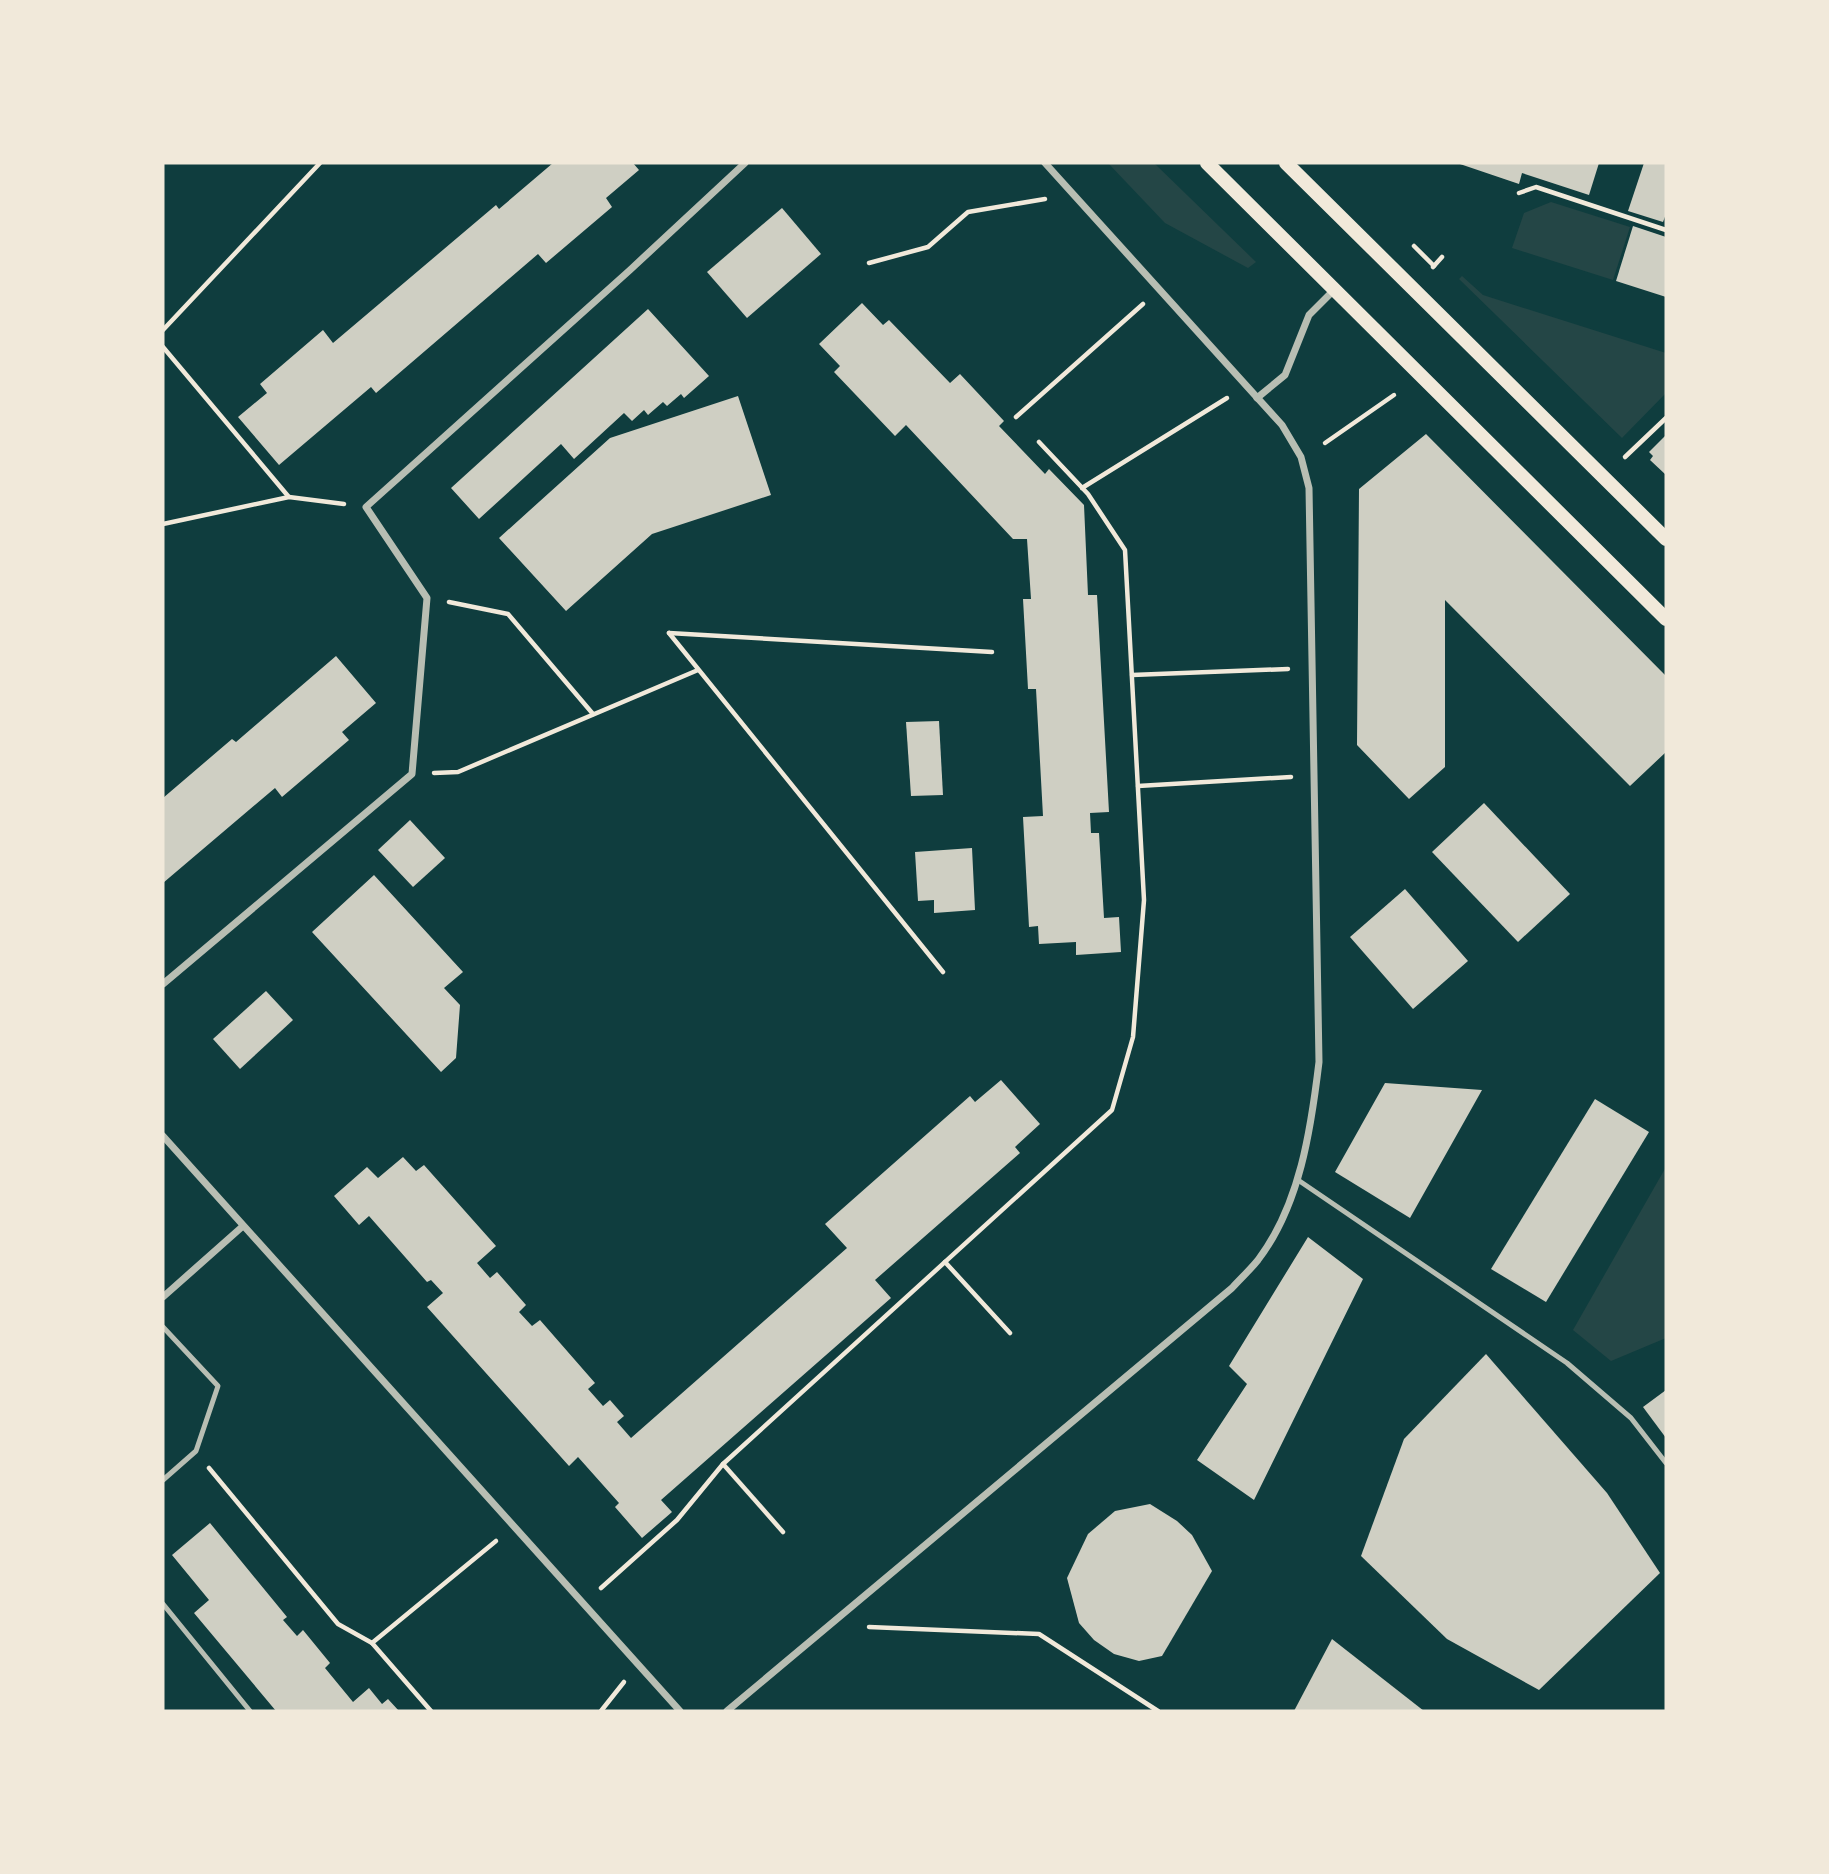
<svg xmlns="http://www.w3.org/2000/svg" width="1829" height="1874" font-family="'Nunito Sans',sans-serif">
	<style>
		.green { fill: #244646 }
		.building { fill: #cfcfc3 }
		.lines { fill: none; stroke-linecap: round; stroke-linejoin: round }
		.path { stroke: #f1e9da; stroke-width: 4.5 }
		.service { stroke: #b8beb3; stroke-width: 5 }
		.minor { stroke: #b8beb3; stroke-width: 7 }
		.secondary { stroke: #f1e9da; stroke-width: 14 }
	</style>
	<rect width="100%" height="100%" fill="#0f3d3e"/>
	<g class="green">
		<path d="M 1108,163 L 1154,163 L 1256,262 L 1248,268 L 1165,223 Z"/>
		<path d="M 1551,202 L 1630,227 L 1613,280 L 1512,248 L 1524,213 Z"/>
		<path d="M 1462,276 L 1483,295 L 1666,353 L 1666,393 L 1622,438 L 1459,279 Z"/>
		<path d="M 1666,1167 L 1666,1338 L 1611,1361 L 1573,1330 Z"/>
	</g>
	<g class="building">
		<path d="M 553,163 L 633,163 L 639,170 L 606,198 L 612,207 L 546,263 L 538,254 L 376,393 L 371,387 L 279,465 L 238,417 L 267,393 L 260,384 L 323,330 L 333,343 L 496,205 L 499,209 Z"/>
		<path d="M 1457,163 L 1599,163 L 1589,195 L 1522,173 L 1519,184 Z"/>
		<path d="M 1644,163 L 1666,163 L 1666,214 L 1663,222 L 1628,211 Z"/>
		<path d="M 782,208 L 821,254 L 747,318 L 707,272 Z"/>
		<path d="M 1633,226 L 1666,237 L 1666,297 L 1616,281 Z"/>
		<path d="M 862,303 L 883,325 L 889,320 L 950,383 L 960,374 L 1004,421 L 999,426 L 1045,474 L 1049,469 L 1084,505 L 1088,595 L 1097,595 L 1109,812 L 1090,813 L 1091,833 L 1099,833 L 1104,918 L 1119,917 L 1121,952 L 1076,955 L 1076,942 L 1039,944 L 1038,926 L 1029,927 L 1023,817 L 1043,816 L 1036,689 L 1028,689 L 1023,599 L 1031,599 L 1027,539 L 1013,539 L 906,425 L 895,436 L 834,372 L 840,366 L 819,344 Z"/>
		<path d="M 648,309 L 709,376 L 684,398 L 681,394 L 667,406 L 663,402 L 648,415 L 644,410 L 632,421 L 624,413 L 574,459 L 561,444 L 479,519 L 451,488 Z"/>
		<path d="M 738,396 L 771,495 L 652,534 L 566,611 L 499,538 L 610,438 Z"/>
		<path d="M 1426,434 L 1666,676 L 1666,752 L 1630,786 L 1445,600 L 1445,767 L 1409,799 L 1357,745 L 1359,489 Z"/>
		<path d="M 1666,435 L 1666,475 L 1650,460 L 1653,456 L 1649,452 Z"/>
		<path d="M 336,656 L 376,703 L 342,732 L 349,740 L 282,797 L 275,788 L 163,883 L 163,798 L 232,739 L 236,742 Z"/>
		<path d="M 939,721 L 943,795 L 911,796 L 906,722 Z"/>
		<path d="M 1484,803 L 1570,894 L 1518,942 L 1432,852 Z"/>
		<path d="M 410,820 L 445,858 L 413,887 L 378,850 Z"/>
		<path d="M 972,848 L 975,910 L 934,913 L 934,900 L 918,901 L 915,852 Z"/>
		<path d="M 374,875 L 463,972 L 444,988 L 460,1005 L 456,1058 L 441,1072 L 312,932 Z"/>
		<path d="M 1405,889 L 1468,961 L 1413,1009 L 1350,937 Z"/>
		<path d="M 266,991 L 293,1020 L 240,1069 L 213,1039 Z"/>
		<path d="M 1001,1080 L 1040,1124 L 1015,1147 L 1020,1153 L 875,1280 L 891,1298 L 661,1500 L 672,1512 L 642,1538 L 615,1507 L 619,1503 L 578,1457 L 569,1466 L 427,1307 L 443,1293 L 431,1280 L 427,1282 L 369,1216 L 359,1225 L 334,1196 L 367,1167 L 378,1178 L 403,1157 L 416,1171 L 424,1165 L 496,1246 L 477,1263 L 490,1278 L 497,1272 L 526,1305 L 519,1312 L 532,1326 L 540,1320 L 595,1383 L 588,1389 L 603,1406 L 610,1400 L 624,1416 L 617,1422 L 631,1438 L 847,1248 L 825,1224 L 970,1096 L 975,1102 Z"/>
		<path d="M 1385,1083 L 1482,1090 L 1410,1218 L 1335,1172 Z"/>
		<path d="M 1595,1099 L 1649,1132 L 1546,1302 L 1491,1269 Z"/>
		<path d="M 1308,1237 L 1363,1279 L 1254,1500 L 1197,1460 L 1247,1384 L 1229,1366 Z"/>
		<path d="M 1486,1354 L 1607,1493 L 1660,1573 L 1539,1690 L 1447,1639 L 1361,1556 L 1404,1439 Z"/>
		<path d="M 1666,1390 L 1666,1438 L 1643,1407 Z"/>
		<path d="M 1150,1504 L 1177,1521 L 1192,1535 L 1212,1571 L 1162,1656 L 1139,1661 L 1114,1654 L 1094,1640 L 1079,1623 L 1067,1578 L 1088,1534 L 1115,1511 Z"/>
		<path d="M 210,1523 L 287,1617 L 283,1620 L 297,1636 L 303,1630 L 330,1663 L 325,1668 L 353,1702 L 369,1688 L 382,1704 L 388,1699 L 399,1711 L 276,1711 L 194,1613 L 209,1600 L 172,1555 Z"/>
		<path d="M 1332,1639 L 1424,1711 L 1294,1711 Z"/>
	</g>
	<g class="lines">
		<g class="path">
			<path d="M 1519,193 L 1536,187 L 1666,230"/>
			<path d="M 1414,246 L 1434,266"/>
			<path d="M 869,263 L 928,247 L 968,212 L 1045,199"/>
			<path d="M 1433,267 L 1442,257"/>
			<path d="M 163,330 L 320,163"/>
			<path d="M 163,347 L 288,496"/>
			<path d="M 1016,417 L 1143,304"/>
			<path d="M 1325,443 L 1394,395"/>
			<path d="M 1625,457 L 1666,418"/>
			<path d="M 1082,488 L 1227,398"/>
			<path d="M 163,524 L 289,497 L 344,504"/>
			<path d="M 449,602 L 508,614 L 593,714"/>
			<path d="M 669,633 L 943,972"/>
			<path d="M 669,633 L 992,652"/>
			<path d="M 1132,675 L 1288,669"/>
			<path d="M 434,773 L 458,772 L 698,670"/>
			<path d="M 1138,786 L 1291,777"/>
			<path d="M 945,1262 L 1010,1333"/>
			<path d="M 723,1464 L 783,1532"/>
			<path d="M 209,1468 L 338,1624 L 372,1643 L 431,1711"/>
			<path d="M 601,1588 L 677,1520 L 723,1464 L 1112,1110 L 1133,1037 L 1144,900 L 1125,550 L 1088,494 L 1039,442"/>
			<path d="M 869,1627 L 1039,1634 L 1158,1711"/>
			<path d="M 372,1643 L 496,1541"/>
			<path d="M 601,1711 L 624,1682"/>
		</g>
		<g class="service">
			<path d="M 1298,1180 L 1567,1363 L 1631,1418 L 1666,1463"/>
			<path d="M 163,1327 L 218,1386 L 196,1451 L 163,1480"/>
			<path d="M 163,1604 L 250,1711"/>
		</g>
		<g class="minor">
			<path d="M 1257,398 L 1285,375 L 1309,315 L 1334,290"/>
			<path d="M 163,984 L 412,774 L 427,598 L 366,507 L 630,270 L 745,163"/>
			<path d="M 163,1136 L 680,1711"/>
			<path d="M 163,1297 L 243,1226"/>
			<path d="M 727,1711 L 1232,1288 C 1241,1278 1250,1270 1258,1260 C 1300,1205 1311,1129 1319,1062 L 1309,488 L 1301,457 L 1282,425 L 1045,163"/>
		</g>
		<g class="secondary">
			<path d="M 1207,163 L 1666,619"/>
			<path d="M 1286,163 L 1666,539"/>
		</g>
	</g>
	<rect width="1829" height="1874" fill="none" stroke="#f1e9da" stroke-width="329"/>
</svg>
